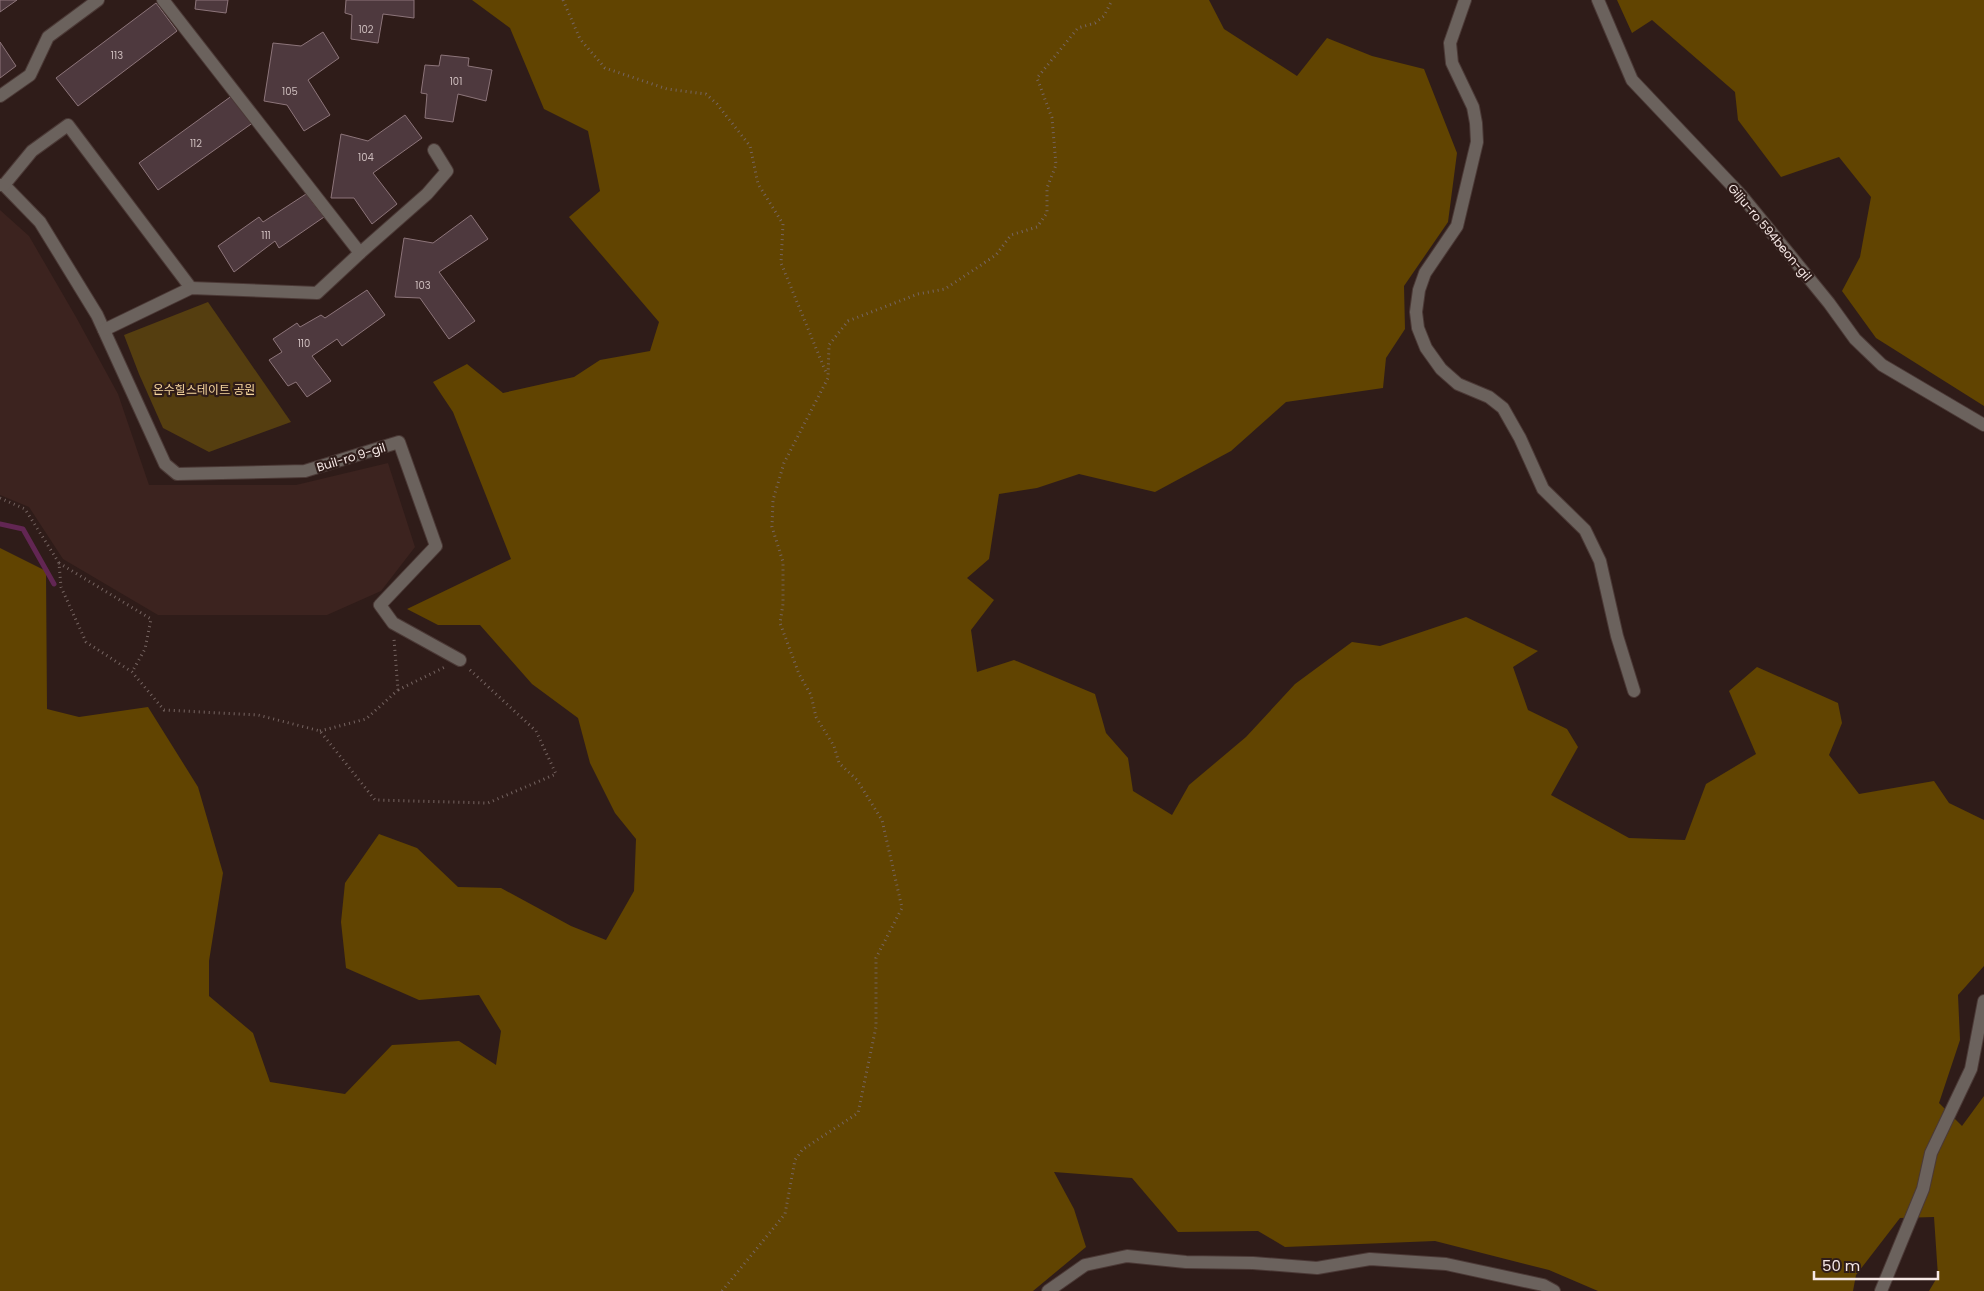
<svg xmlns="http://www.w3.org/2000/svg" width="1984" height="1291" font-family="Poppins,'Noto Sans KR',sans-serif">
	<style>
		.built { fill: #3c231f }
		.green { fill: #553e10 }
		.forest { fill: #614401 }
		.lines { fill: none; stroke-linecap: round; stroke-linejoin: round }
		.stream { stroke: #622653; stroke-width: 5 }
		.building { fill: #4e393e; stroke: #8d757a }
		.minor-casing { stroke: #4b3936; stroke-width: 14 }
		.path { stroke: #766562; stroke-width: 3; stroke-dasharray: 1 4; stroke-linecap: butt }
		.minor { stroke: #6b625d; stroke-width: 12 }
		.labels { text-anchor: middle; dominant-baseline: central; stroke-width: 4.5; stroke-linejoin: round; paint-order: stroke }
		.number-label { font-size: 10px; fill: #ccbcbc }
		.street-label { font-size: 12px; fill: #f6e8e6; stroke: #2f1c19 }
		.park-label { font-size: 12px; fill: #f7d69e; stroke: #2f1c19 }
	</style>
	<rect width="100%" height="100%" fill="#2f1c19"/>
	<path class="built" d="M 0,210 L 29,236 L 76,317 L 118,394 L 149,485 L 296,485 L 388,463 L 415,547 L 381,591 L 327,615 L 158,615 L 63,559 L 29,507 L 0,495 Z"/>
	<path class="green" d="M 208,302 L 291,422 L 209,452 L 163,428 L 139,374 L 124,335 Z"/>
	<g class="forest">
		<path d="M 472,0 L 1209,0 L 1224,29 L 1297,76 L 1327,38 L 1372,56 L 1424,69 L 1457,153 L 1448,222 L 1404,286 L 1405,329 L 1386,358 L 1383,388 L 1286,402 L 1231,451 L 1155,492 L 1079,474 L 1037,488 L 999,494 L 989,559 L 967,578 L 994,600 L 971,630 L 977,672 L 1014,660 L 1095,694 L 1106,733 L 1128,758 L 1133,791 L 1172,815 L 1189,785 L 1246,737 L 1295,684 L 1352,642 L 1380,646 L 1466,617 L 1538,651 L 1513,667 L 1528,710 L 1567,729 L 1578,747 L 1551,795 L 1629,838 L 1685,840 L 1706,784 L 1756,754 L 1729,691 L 1757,667 L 1838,703 L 1842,723 L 1829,755 L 1859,794 L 1934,781 L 1949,803 L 1984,820 L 1984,966 L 1958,995 L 1960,1040 L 1939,1103 L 1962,1126 L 1984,1096 L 1984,1291 L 1929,1291 L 1938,1276 L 1934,1217 L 1900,1218 L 1856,1275 L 1853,1291 L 1598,1291 L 1549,1270 L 1435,1241 L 1285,1247 L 1258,1231 L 1178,1232 L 1132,1178 L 1054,1172 L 1074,1209 L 1086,1247 L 1033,1291 L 0,1291 L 0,548 L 46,571 L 47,709 L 79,717 L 148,707 L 198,787 L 223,873 L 209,961 L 209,996 L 253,1033 L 270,1082 L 345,1094 L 392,1045 L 459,1041 L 496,1065 L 501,1031 L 479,995 L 419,1000 L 346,968 L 341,922 L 345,883 L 379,834 L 417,848 L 458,887 L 501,888 L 571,926 L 606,940 L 634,891 L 636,839 L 615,813 L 590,763 L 578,718 L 532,684 L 480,625 L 438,625 L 407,609 L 511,559 L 453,412 L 433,382 L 467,364 L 503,393 L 574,377 L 600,360 L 650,351 L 659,322 L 569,217 L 600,191 L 588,131 L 544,109 L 510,28 Z"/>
		<path d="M 1617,0 L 1984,0 L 1984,406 L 1876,338 L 1842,291 L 1860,257 L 1871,197 L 1839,157 L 1781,177 L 1738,120 L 1735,92 L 1652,20 L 1632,33 Z"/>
	</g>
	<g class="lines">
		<path class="stream" d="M 0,524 L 23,529 L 54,584"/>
	</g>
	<g class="building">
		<path d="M 0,0 L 17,0 L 0,12 Z"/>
		<path d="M 196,0 L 228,0 L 226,13 L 195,9 Z"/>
		<path d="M 346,0 L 414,0 L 414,18 L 383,14 L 378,43 L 351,39 L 352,15 L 345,13 Z"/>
		<path d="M 156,3 L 177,31 L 78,106 L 56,78 Z"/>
		<path d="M 323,32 L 339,58 L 308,80 L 330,115 L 304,131 L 287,105 L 264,101 L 273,43 L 301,46 Z"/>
		<path d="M 0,42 L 16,66 L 0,78 Z"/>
		<path d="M 441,55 L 469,58 L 468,66 L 492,70 L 486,101 L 458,94 L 453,122 L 425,118 L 427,94 L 421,93 L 425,65 L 439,66 Z"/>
		<path d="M 233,95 L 254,122 L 158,190 L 139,163 Z"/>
		<path d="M 405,115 L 422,138 L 373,173 L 397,204 L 372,224 L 354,198 L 331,198 L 341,134 L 368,141 Z"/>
		<path d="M 306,194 L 324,217 L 279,248 L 275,241 L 234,272 L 218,246 L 259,217 L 263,222 Z"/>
		<path d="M 471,215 L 488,239 L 439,272 L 475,321 L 449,339 L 420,298 L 395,297 L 404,238 L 433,243 Z"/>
		<path d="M 367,290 L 385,315 L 342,346 L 337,339 L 312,356 L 331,381 L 307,397 L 296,382 L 288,386 L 269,360 L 282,352 L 273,339 L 297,323 L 300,327 L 321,315 L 325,318 Z"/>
	</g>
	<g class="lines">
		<defs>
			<g id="minor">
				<path d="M 1465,0 L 1450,43 L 1452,63 L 1473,107 L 1476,123 L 1477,142 L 1457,226 L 1425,273 L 1419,290 L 1416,312 L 1418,328 L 1426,348 L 1441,369 L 1458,384 L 1489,397 L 1503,408 L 1520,438 L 1543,489 L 1585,530 L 1600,561 L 1617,636 L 1634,691"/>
				<path d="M 1598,0 L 1632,80 L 1741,195 L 1829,303 L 1855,339 L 1882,365 L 1984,425"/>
				<path d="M 0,96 L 30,75 L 48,37 L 98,0"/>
				<path d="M 0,185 L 4,185 L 40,222 L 97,315 L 165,464 L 177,474 L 305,471 L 399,442 L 436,546 L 380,605 L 393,623 L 460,660"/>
				<path d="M 4,185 L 32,151 L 68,125 L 191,288"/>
				<path d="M 360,253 L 427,194 L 447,171 L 434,150"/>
				<path d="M 104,330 L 191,288 L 317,293 L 360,253 L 163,0"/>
				<path d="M 1048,1291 L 1085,1265 L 1127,1256 L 1186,1262 L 1253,1263 L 1317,1268 L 1370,1259 L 1446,1264 L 1543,1285 L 1554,1291"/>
				<path d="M 1881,1291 L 1923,1189 L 1931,1153 L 1971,1069 L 1984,1001"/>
			</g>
		</defs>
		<use href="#minor" class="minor-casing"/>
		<g class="path">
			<path d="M 563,0 L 580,39 L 605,68 L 667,89 L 706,94 L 717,104 L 750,146 L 758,184 L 783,224 L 781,263 L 827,375"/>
			<path d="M 0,498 L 25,509 L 59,563 L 61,587 L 86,642 L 132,672 L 164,710 L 258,715 L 320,731 L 375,800 L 488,803 L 556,774 L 536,731 L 469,669"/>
			<path d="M 59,563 L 151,619 L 145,649 L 132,672"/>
			<path d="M 398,690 L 445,667"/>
			<path d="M 320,731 L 366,719 L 398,690 L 394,639"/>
			<path d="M 722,1291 L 785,1214 L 795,1160 L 802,1150 L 858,1113 L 876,1027 L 876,958 L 902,908 L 882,820 L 857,780 L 839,763 L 834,746 L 816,717 L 811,695 L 799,674 L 780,623 L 783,604 L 783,562 L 772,527 L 773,500 L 784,463 L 828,378 L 829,345 L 848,321 L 918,294 L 945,289 L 996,255 L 1011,235 L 1037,227 L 1047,213 L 1047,188 L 1056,165 L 1052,118 L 1037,78 L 1078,28 L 1095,23 L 1104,16 L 1112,0"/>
		</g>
		<use href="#minor" class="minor"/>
	</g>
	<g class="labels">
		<g class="number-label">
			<text x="366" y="29">102</text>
			<text x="117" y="55">113</text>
			<text x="456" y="81">101</text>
			<text x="290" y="91">105</text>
			<text x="196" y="143">112</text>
			<text x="366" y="157">104</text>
			<text x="266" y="235">111</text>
			<text x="423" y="285">103</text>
			<text x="304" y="343">110</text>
		</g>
		<g class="street-label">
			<text transform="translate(1770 232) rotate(50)">Gilju-ro 594beon-gil</text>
			<text transform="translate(351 457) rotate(-17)">Buil-ro 9-gil</text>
		</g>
		<g class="park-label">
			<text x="204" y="389">온수힐스테이트 공원</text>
		</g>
	</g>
	<path d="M1814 1271v8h124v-8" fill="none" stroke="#f6e8e6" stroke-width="2.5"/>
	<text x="1822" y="1271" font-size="15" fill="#f6e8e6" stroke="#2f1c19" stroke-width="4" paint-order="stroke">50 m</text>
</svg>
